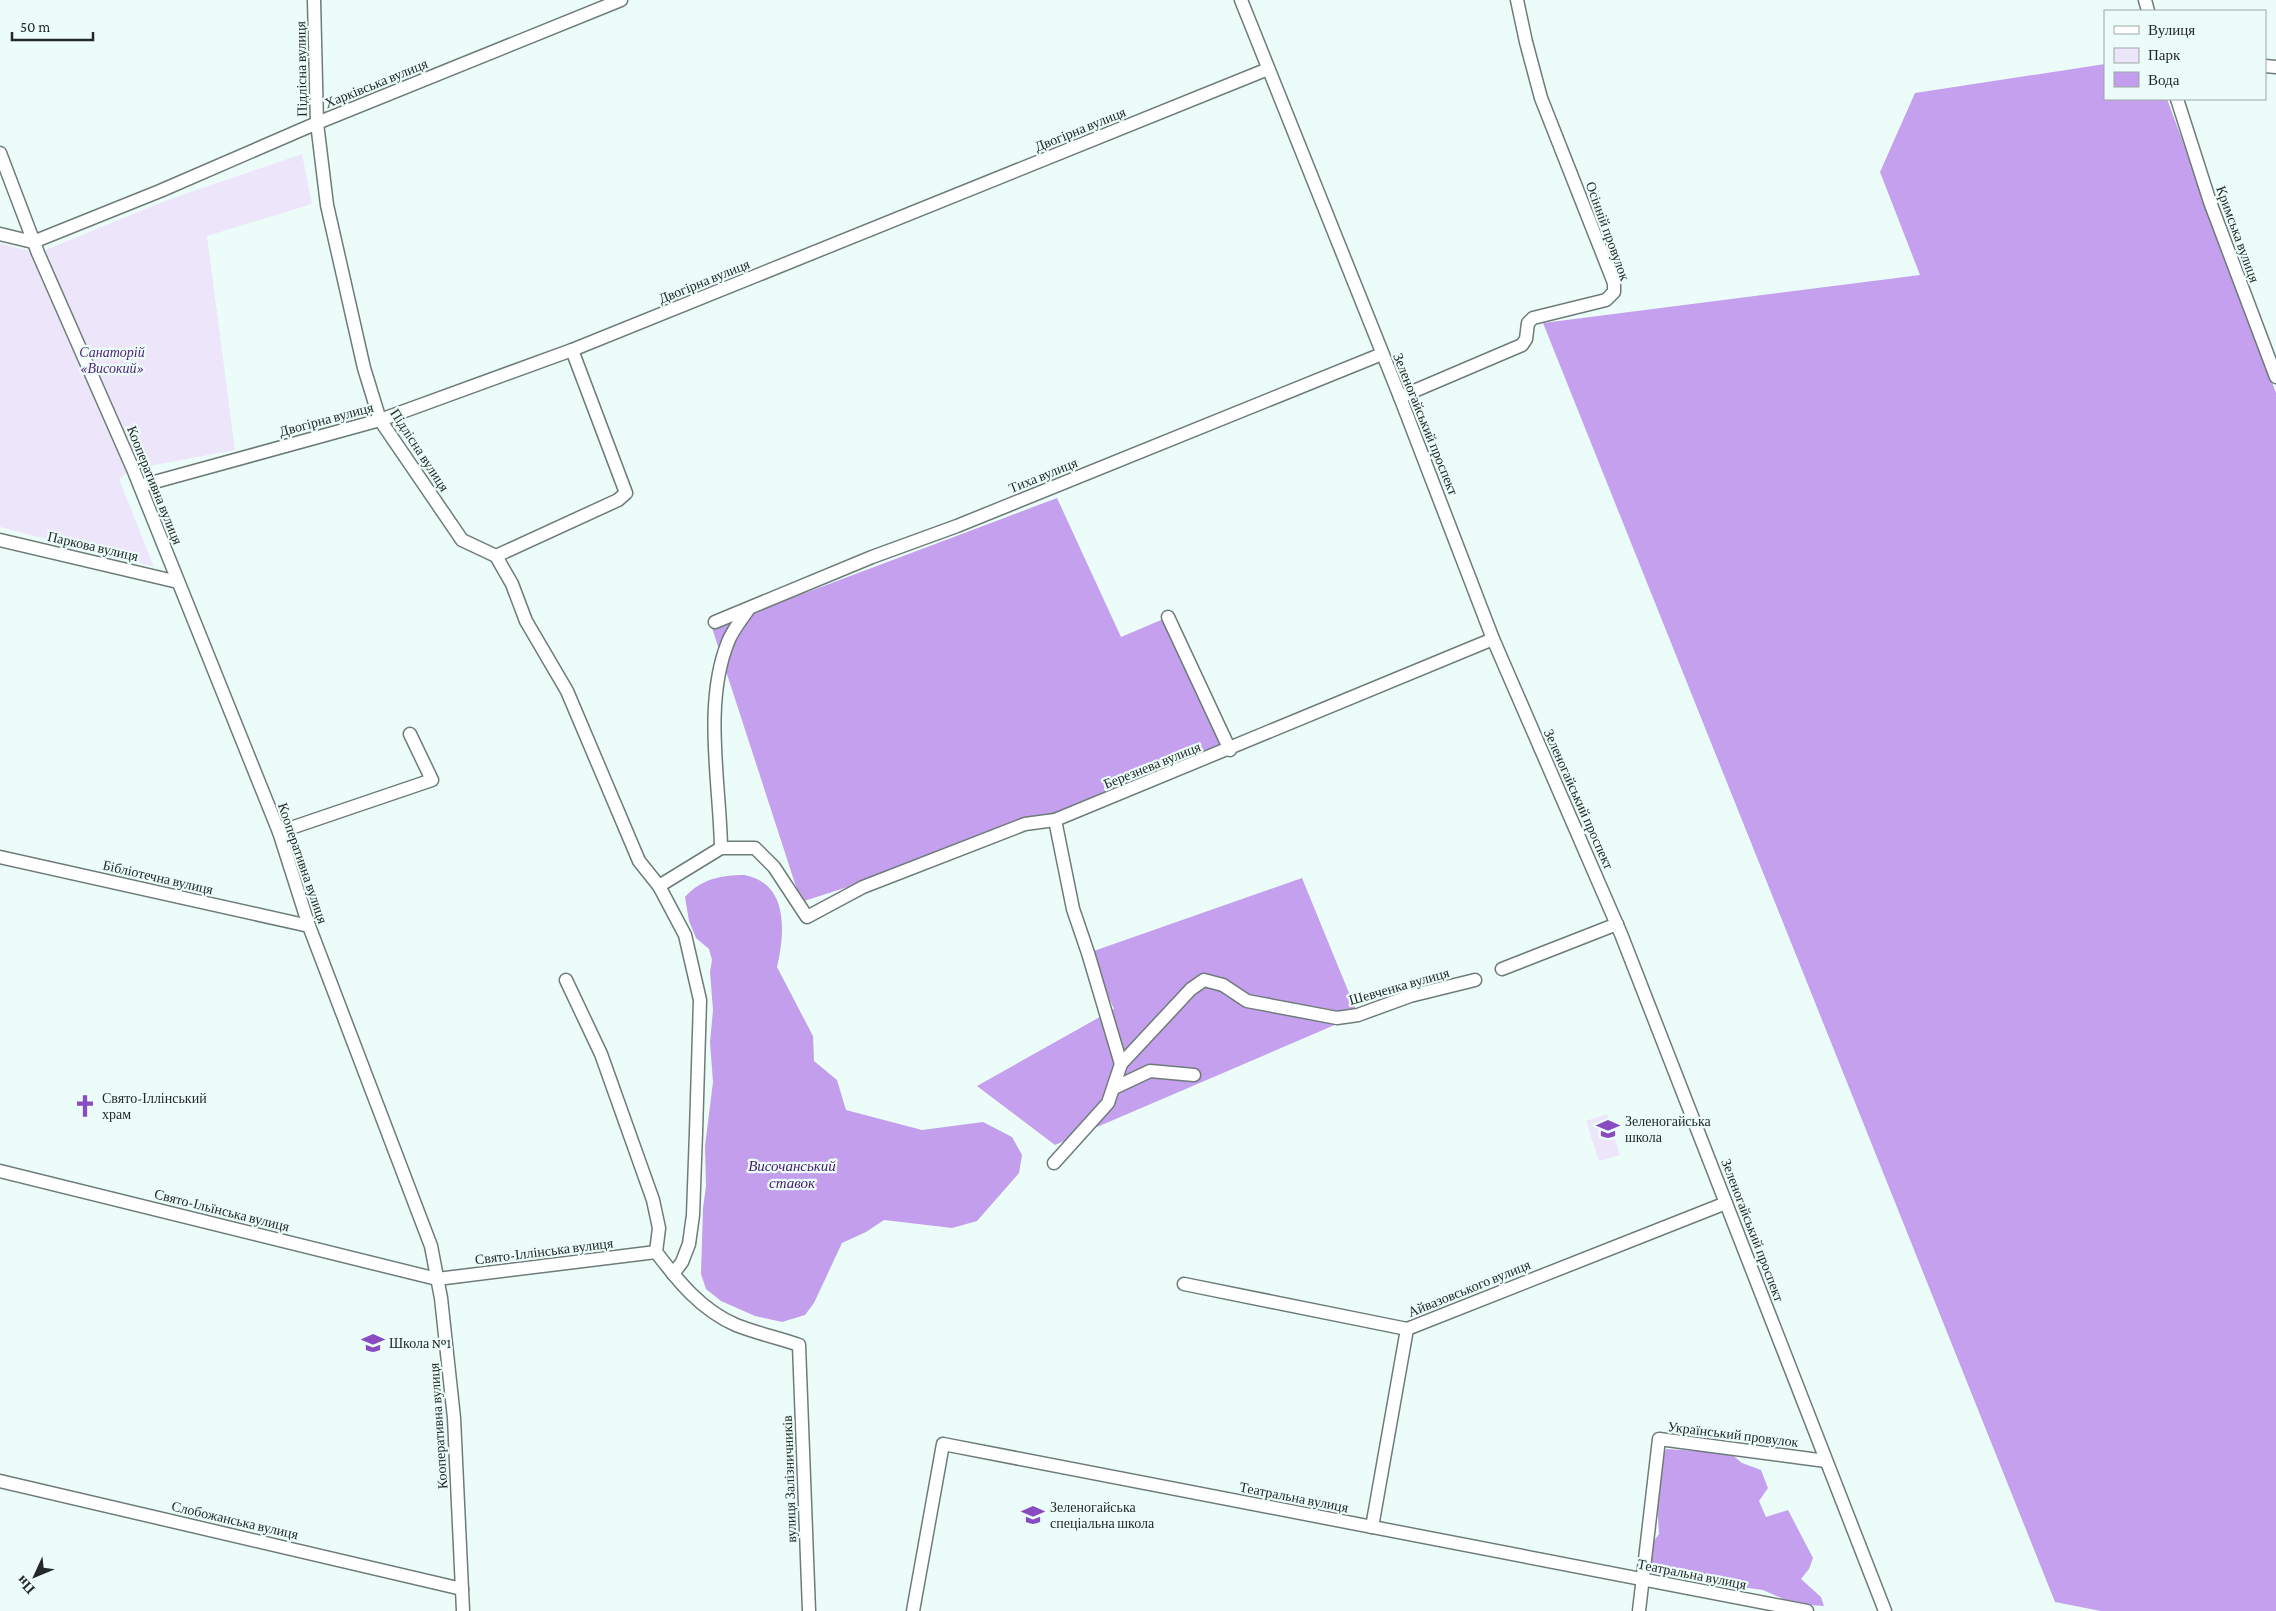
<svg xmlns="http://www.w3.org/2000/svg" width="2276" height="1611" font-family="'Crimson Pro',serif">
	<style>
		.green { fill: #ede5f9 }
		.forest { fill: #c4a0ee }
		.water { fill: #c29eec }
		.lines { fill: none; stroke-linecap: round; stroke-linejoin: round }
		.street-casing { stroke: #6d7c79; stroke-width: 15 }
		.street { stroke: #fff; stroke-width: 12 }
		.labels { text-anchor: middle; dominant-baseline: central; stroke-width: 4.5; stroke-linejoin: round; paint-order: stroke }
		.street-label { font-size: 14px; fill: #232928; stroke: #ecfdf9 }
		.park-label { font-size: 14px; font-style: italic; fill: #4f1e78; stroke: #ecfdf9 }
		.poi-label { font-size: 14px; fill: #232928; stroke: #ecfdf9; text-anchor: start }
		.water-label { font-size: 15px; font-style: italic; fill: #491771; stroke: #ecfdf9 }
	</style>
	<rect width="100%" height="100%" fill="#ecfdf9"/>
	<g class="green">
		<path d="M 302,154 L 312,204 L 207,236 L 235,450 L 133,469 L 119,479 L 154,567 L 0,527 L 0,243 L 38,253 L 165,201 Z"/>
		<path d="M 1607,1114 L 1620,1155 L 1599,1161 L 1586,1121 Z"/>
	</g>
	<g class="forest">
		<path d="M 2105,64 L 2105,99 L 2167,99 L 2276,393 L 2276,1611 L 2101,1611 L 2055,1602 L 1543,323 L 1920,275 L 1880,172 L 1915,93 Z"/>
		<path d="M 1057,498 L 1121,637 L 1168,617 L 1230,750 L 1055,820 L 801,902 L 712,628 Z"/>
		<path d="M 1302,878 L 1358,1015 L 1055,1145 L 977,1086 L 1114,1009 L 1088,953 Z"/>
		<path d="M 1666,1449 L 1730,1453 L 1742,1463 L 1761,1470 L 1768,1488 L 1759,1501 L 1766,1517 L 1788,1510 L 1813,1558 L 1809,1569 L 1801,1579 L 1821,1597 L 1824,1606 L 1795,1604 L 1763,1590 L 1718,1584 L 1676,1571 L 1651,1568 L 1651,1545 L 1659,1534 C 1657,1505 1656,1476 1666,1449 Z"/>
	</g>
	<path class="water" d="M 744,875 C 789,883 785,933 777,967 L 813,1036 L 814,1061 L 837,1080 L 846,1110 L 922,1130 L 983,1122 L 1012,1137 L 1022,1155 L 1019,1173 L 977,1221 L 952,1228 L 884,1220 L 866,1232 L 842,1243 L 814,1303 L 805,1315 L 782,1322 L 755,1316 L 721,1301 L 706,1289 L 701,1274 L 703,1208 L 706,1186 L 705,1146 L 713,1082 L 710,1042 L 713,1010 L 710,972 L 712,960 L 709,949 L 696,938 L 689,921 L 685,897 C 701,879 721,875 744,875 Z"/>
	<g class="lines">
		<defs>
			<g id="street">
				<path d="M 314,0 L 317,123 L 327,205 L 364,368 L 380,420 L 462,540 L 496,556 L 512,584 L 526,621 L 567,691 L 639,861 L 659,886 L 685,935 L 700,1000 L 696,1132 L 693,1215 L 689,1244 L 682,1262 L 673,1274"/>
				<path d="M 1241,0 L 1400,397 L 1493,639 L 1621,934 L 1885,1611"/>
				<path d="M 2145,0 L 2148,11"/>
				<path d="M 2265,66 L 2276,67"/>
				<path d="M 2177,99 L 2210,202 L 2276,377"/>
				<path d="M 0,153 L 38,253 L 133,469 L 279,832 L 309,926 L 431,1246 L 441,1298 L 454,1418 L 463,1611"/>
				<path d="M 0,234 L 33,242 L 160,191 L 317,123 L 621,0"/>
				<path d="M 1400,397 L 1522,345 L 1526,339 L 1528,323 L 1533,318 L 1606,300 L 1614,292 L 1614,283 L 1541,98 L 1526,42 L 1517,0"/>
				<path d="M 140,486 L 380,420 L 572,350 L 1268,69"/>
				<path d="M 0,540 L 178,582"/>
				<path d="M 496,556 L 618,500 L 626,493 L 572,350"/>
				<path d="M 1168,617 L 1230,750"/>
				<path d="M 715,622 L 872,557 L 957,526 L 1382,354"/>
				<path d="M 279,832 L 432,780 L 410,734"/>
				<path d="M 721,848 C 720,784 703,704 728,642 C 732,631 741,620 748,610"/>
				<path d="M 0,857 L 309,926"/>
				<path d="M 659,886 L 721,848 L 755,848 L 774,867 L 807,917 L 863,887 L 1025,824 L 1055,820"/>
				<path d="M 1502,969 L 1617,924"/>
				<path d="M 566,980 L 601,1054 L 653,1200 L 659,1228 L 656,1252 C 678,1281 701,1310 736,1325 C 756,1333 779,1338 799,1345 L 809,1611"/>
				<path d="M 1121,1064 L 1088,953 L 1073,909 L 1055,820 L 1493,639"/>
				<path d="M 1114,1088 L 1150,1071 L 1194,1075"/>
				<path d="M 1054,1163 L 1108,1103 L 1121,1064 L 1191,989 L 1204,980 L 1223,985 L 1247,1001 L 1337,1018 L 1358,1015 L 1410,996 L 1475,980"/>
				<path d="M 0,1171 L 437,1279 L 656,1252"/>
				<path d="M 1184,1284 L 1407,1329 L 1726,1203"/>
				<path d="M 0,1481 L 462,1589"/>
				<path d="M 1372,1527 L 1407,1329"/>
				<path d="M 913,1611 L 943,1444 L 1807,1611"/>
				<path d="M 1639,1611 L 1659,1439 L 1826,1461"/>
			</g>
		</defs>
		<use href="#street" class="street-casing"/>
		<use href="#street" class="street"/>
	</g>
	<defs>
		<symbol id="church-bare" viewBox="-9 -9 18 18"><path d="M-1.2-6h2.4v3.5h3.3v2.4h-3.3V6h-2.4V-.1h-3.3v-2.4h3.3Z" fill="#884bc1" stroke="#ecfdf9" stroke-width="2.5" paint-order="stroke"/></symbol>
		<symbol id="school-bare" viewBox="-9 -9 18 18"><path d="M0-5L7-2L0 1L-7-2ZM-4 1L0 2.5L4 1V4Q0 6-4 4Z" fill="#884bc1" stroke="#ecfdf9" stroke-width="2.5" paint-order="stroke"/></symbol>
	</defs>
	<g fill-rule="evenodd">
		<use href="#church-bare" x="69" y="1090" width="32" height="32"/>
		<use href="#school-bare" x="1592" y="1113" width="32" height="32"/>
		<use href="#school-bare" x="357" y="1327" width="32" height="32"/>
		<use href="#school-bare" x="1017" y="1499" width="32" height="32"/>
	</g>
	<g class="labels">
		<g class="street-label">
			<text transform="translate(301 69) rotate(-91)">Підлісна вулиця</text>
			<text transform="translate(376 83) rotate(-22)">Харківська вулиця</text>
			<text transform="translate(1080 129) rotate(-22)">Двогірна вулиця</text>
			<text transform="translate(1608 231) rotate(70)">Осінній провулок</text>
			<text transform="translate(2238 234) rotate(70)">Кримська вулиця</text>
			<text transform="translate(704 281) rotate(-22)">Двогірна вулиця</text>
			<text transform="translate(326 419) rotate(-15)">Двогірна вулиця</text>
			<text transform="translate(1426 424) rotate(68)">Зеленогайський проспект</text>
			<text transform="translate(420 450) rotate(57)">Підлісна вулиця</text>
			<text transform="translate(1043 475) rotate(-22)">Тиха вулиця</text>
			<text transform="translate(155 485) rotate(68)">Кооперативна вулиця</text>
			<text transform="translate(93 546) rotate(13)">Паркова вулиця</text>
			<text transform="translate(1152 765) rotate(-22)">Березнева вулиця</text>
			<text transform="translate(1579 799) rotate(66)">Зеленогайський проспект</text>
			<text transform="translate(303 863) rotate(71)">Кооперативна вулиця</text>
			<text transform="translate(158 877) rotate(13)">Бібліотечна вулиця</text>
			<text transform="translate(1399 986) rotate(-16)">Шевченка вулиця</text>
			<text transform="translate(222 1210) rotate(14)">Свято-Ільїнська вулиця</text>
			<text transform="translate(1753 1230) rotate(69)">Зеленогайський проспект</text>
			<text transform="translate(544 1251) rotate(-7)">Свято-Іллінська вулиця</text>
			<text transform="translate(1469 1288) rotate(-22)">Айвазовського вулиця</text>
			<text transform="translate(438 1426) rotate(-94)">Кооперативна вулиця</text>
			<text transform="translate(1733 1434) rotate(7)">Український провулок</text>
			<text transform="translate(789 1479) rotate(-92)">вулиця Залізничників</text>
			<text transform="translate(1294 1497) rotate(11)">Театральна вулиця</text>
			<text transform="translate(235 1520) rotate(13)">Слобожанська вулиця</text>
			<text transform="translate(1692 1574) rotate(11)">Театральна вулиця</text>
		</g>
		<g class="park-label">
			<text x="112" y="352">Санаторій<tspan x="112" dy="16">«Високий»</tspan></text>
		</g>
		<g class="poi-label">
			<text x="102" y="1098">Свято-Іллінський<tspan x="102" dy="16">храм</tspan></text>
			<text x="1625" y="1121">Зеленогайська<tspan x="1625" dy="16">школа</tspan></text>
			<text x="389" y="1343">Школа №1</text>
			<text x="1050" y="1507">Зеленогайська<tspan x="1050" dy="16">спеціальна школа</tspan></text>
		</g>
		<g class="water-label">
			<text x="792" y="1166">Височанський<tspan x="792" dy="17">ставок</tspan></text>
		</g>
	</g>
	<rect x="2104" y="10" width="162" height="90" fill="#ecfdf9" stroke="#9ca8a5"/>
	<rect x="2114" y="26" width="25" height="8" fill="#ffffff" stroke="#9ca8a5"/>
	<text x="2148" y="35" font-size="15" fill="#232928">Вулиця</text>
	<rect x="2114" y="48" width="25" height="15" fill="#ede5f9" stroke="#9ca8a5"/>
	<text x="2148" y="60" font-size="15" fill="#232928">Парк</text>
	<rect x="2114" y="72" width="25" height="15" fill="#c29eec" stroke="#9ca8a5"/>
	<text x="2148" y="85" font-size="15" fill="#232928">Вода</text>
	<g transform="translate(35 1576) rotate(226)" stroke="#ecfdf9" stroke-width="4" paint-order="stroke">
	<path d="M0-4L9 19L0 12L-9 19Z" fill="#232928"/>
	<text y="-8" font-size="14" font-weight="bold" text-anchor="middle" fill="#232928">Пн</text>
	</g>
	<path d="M12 32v8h81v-8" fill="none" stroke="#232928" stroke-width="2.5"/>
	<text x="20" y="32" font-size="15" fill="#232928" stroke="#ecfdf9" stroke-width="4" paint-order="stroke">50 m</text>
</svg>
